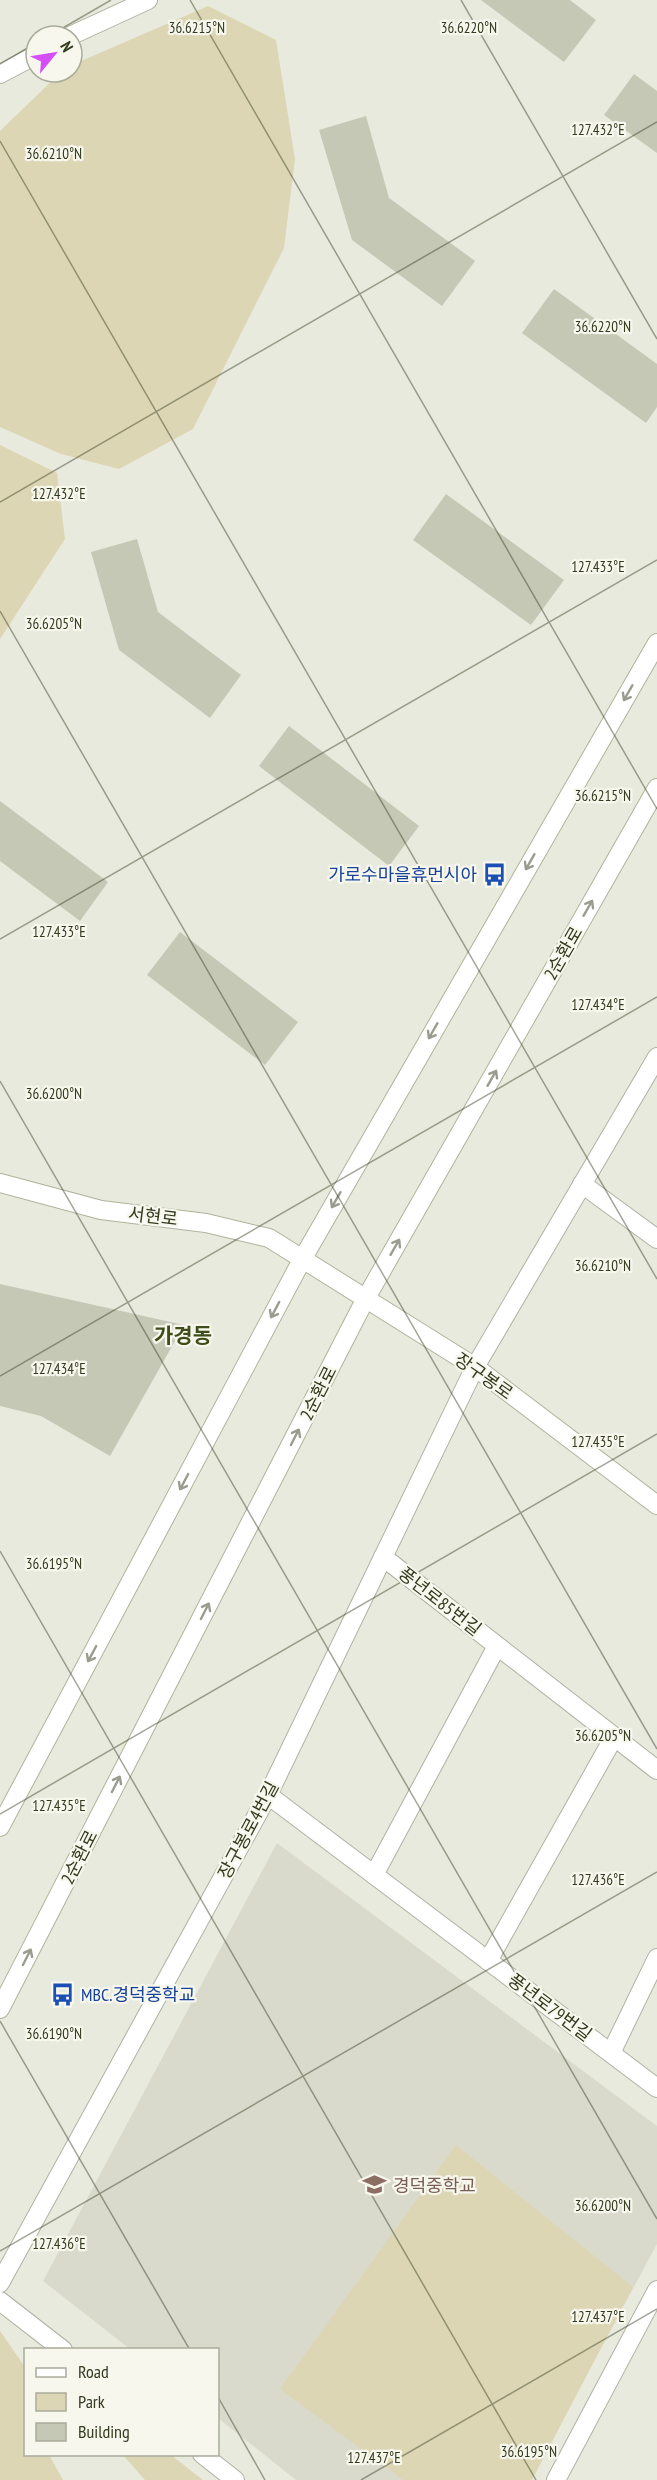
<svg xmlns="http://www.w3.org/2000/svg" width="657" height="2480" font-family="'PT Sans Narrow','Noto Sans KR',sans-serif">
	<style>
		.built { fill: #d9dacc }
		.green { fill: #ddd6b5 }
		.building { fill: #c6c8b6 }
		.lines { fill: none; stroke-linecap: round; stroke-linejoin: round }
		.street-casing { stroke: #afb2a1; stroke-width: 20 }
		.secondary-casing { stroke: #aeb49a; stroke-width: 20 }
		.street { stroke: #fff; stroke-width: 18 }
		.secondary { stroke: #fff; stroke-width: 18 }
		.oneway { stroke: #999d8f }
		.ticks { fill: none; stroke: #333b1f; stroke-width: 1.5; stroke-opacity: 0.45 }
		.labels { text-anchor: middle; dominant-baseline: central; stroke-width: 4.5; stroke-linejoin: round; paint-order: stroke }
		.transit-label { font-size: 18px; fill: #164399; stroke: #f7f7ee; text-anchor: end }
		.street-label { font-size: 18px; fill: #333b1f; stroke: #f7f7ee }
		.education-label { font-size: 18px; fill: #785e54; stroke: #f7f7ee; text-anchor: start }
		.quarter-label { font-size: 21px; font-weight: bold; fill: #3e4d1a; stroke: #f7f7ee }
		.ticks-label { font-size: 15px; text-anchor: middle; fill: #333b1f; stroke: #f7f7ee; stroke-width: 4.5; stroke-linejoin: round; paint-order: stroke }
	</style>
	<rect width="100%" height="100%" fill="#e9eade"/>
	<path class="built" d="M 277,1843 L 657,2126 L 657,2244 L 530,2480 L 296,2480 L 218,2418 L 218,2350 L 130,2349 L 43,2281 Z"/>
	<g class="green">
		<path d="M 208,6 L 276,40 L 295,159 L 284,248 L 193,429 L 119,469 L 61,454 L 0,427 L 0,131 L 61,72 L 72,72 L 72,65 Z"/>
		<path d="M 0,445 L 57,473 L 65,539 L 0,639 Z"/>
		<path d="M 456,2145 L 633,2287 L 532,2480 L 403,2480 L 280,2389 Z"/>
		<path d="M 0,2331 L 25,2367 L 26,2454 L 49,2455 L 63,2480 L 0,2480 Z"/>
		<path d="M 123,2455 L 171,2455 L 203,2480 L 145,2480 Z"/>
	</g>
	<g class="building">
		<path d="M 481,0 L 570,0 L 596,20 L 564,62 Z"/>
		<path d="M 634,74 L 657,91 L 657,153 L 604,115 Z"/>
		<path d="M 366,116 L 389,198 L 475,261 L 442,306 L 352,240 L 319,130 Z"/>
		<path d="M 554,289 L 657,364 L 657,407 L 646,423 L 522,333 Z"/>
		<path d="M 446,494 L 564,580 L 531,625 L 413,540 Z"/>
		<path d="M 137,539 L 158,612 L 241,675 L 210,718 L 119,650 L 91,552 Z"/>
		<path d="M 289,726 L 419,826 L 389,866 L 259,766 Z"/>
		<path d="M 0,801 L 108,882 L 80,921 L 0,861 Z"/>
		<path d="M 180,932 L 298,1022 L 265,1065 L 147,975 Z"/>
		<path d="M 0,1284 L 184,1325 L 110,1456 L 41,1416 L 0,1406 Z"/>
	</g>
	<g class="lines">
		<defs>
			<g id="street">
				<path d="M 70,36 L 148,0"/>
				<path d="M 0,74 L 36,55"/>
				<path d="M 582,1184 L 657,1239"/>
				<path d="M 383,1557 L 657,1770"/>
				<path d="M 268,1795 L 657,2088"/>
				<path d="M 374,1875 L 497,1646"/>
				<path d="M 488,1961 L 614,1737"/>
				<path d="M 611,2053 L 657,1958"/>
				<path d="M 0,2283 L 268,1795 L 475,1367 L 657,1057"/>
				<path d="M 0,2301 L 63,2350"/>
				<path d="M 202,2454 L 235,2480"/>
				<path d="M 556,2480 L 657,2290"/>
			</g>
			<g id="secondary">
				<path d="M 0,1183 L 101,1210 L 206,1223 L 269,1238 L 475,1367 L 657,1505"/>
				<path d="M 0,1827 L 303,1258 L 657,643"/>
				<path d="M 0,2009 L 366,1298 L 657,788"/>
			</g>
		</defs>
		<use href="#street" class="street-casing"/>
		<use href="#secondary" class="secondary-casing"/>
		<use href="#street" class="street"/>
		<use href="#secondary" class="secondary"/>
	</g>
	<defs><path id="oneway-shaft" d="M-6 0H5M1.5-3L5.5 0L1.5 3" fill="none" stroke-width="1.6" stroke-linecap="round" stroke-linejoin="round" transform="scale(1.5)"/></defs>
	<g class="oneway">
		<use href="#oneway-shaft" transform="translate(628 693) rotate(120)"/>
		<use href="#oneway-shaft" transform="translate(530 862) rotate(120)"/>
		<use href="#oneway-shaft" transform="translate(588 908) rotate(-60)"/>
		<use href="#oneway-shaft" transform="translate(433 1031) rotate(120)"/>
		<use href="#oneway-shaft" transform="translate(492 1078) rotate(-60)"/>
		<use href="#oneway-shaft" transform="translate(336 1200) rotate(120)"/>
		<use href="#oneway-shaft" transform="translate(395 1247) rotate(-60)"/>
		<use href="#oneway-shaft" transform="translate(275 1310) rotate(118)"/>
		<use href="#oneway-shaft" transform="translate(295 1437) rotate(-63)"/>
		<use href="#oneway-shaft" transform="translate(184 1482) rotate(118)"/>
		<use href="#oneway-shaft" transform="translate(205 1611) rotate(-63)"/>
		<use href="#oneway-shaft" transform="translate(92 1654) rotate(118)"/>
		<use href="#oneway-shaft" transform="translate(116 1784) rotate(-63)"/>
		<use href="#oneway-shaft" transform="translate(27 1957) rotate(-63)"/>
	</g>
	<path class="ticks" d="M 190,0 L 657,809M 461,0 L 657,339M 49,36 L 111,0M 0,64 L 36,43M 0,141 L 657,1279M 0,502 L 657,122M 0,611 L 657,1749M 0,939 L 657,560M 0,1081 L 657,2219M 0,1376 L 657,997M 0,1551 L 536,2480M 0,1814 L 657,1434M 0,2021 L 190,2350M 0,2251 L 657,1872M 218,2397 L 265,2480M 361,2480 L 657,2309"/>
	<defs>
		<symbol id="bus-bare" viewBox="-9 -9 18 18"><path d="M-5-6H5V4H4V6H2V4H-2V6H-4V4H-5ZM-3.5-4V0h7V-4ZM-3.5 1.2v1.5H-2V1.2ZM2 1.2v1.5H3.5V1.2Z" fill="#1a4fb4" stroke="#f7f7ee" stroke-width="2.5" paint-order="stroke"/></symbol>
		<symbol id="school-bare" viewBox="-9 -9 18 18"><path d="M0-5L7-2L0 1L-7-2ZM-4 1L0 2.5L4 1V4Q0 6-4 4Z" fill="#8d6e63" stroke="#f7f7ee" stroke-width="2.5" paint-order="stroke"/></symbol>
	</defs>
	<g fill-rule="evenodd">
		<use href="#bus-bare" x="478" y="858" width="33" height="33"/>
		<use href="#bus-bare" x="46" y="1978" width="33" height="33"/>
		<use href="#school-bare" x="358" y="2168" width="33" height="33"/>
	</g>
	<g class="labels">
		<g class="transit-label">
			<text x="477" y="874">가로수마을휴먼시아</text>
			<text x="81" y="1994" text-anchor="start">MBC.경덕중학교</text>
		</g>
		<g class="street-label">
			<text transform="translate(563 953) rotate(-60)">2순환로</text>
			<text transform="translate(153 1216) rotate(7)">서현로</text>
			<text transform="translate(484 1376) rotate(35)">장구봉로</text>
			<text transform="translate(318 1393) rotate(-63)">2순환로</text>
			<text transform="translate(440 1601) rotate(38)">풍년로85번길</text>
			<text transform="translate(248 1830) rotate(-62)">장구봉로4번길</text>
			<text transform="translate(79 1857) rotate(-63)">2순환로</text>
			<text transform="translate(550 2007) rotate(37)">풍년로79번길</text>
		</g>
		<g class="education-label">
			<text x="393" y="2185">경덕중학교</text>
		</g>
		<g class="quarter-label">
			<text x="183" y="1335">가경동</text>
		</g>
	</g>
	<g class="ticks-label">
		<text x="197" y="33">36.6215°N</text>
		<text x="469" y="33">36.6220°N</text>
		<text x="598" y="135">127.432°E</text>
		<text x="54" y="159">36.6210°N</text>
		<text x="603" y="332">36.6220°N</text>
		<text x="59" y="499">127.432°E</text>
		<text x="598" y="572">127.433°E</text>
		<text x="54" y="629">36.6205°N</text>
		<text x="603" y="801">36.6215°N</text>
		<text x="59" y="937">127.433°E</text>
		<text x="598" y="1010">127.434°E</text>
		<text x="54" y="1099">36.6200°N</text>
		<text x="603" y="1271">36.6210°N</text>
		<text x="59" y="1374">127.434°E</text>
		<text x="598" y="1447">127.435°E</text>
		<text x="54" y="1569">36.6195°N</text>
		<text x="603" y="1741">36.6205°N</text>
		<text x="59" y="1811">127.435°E</text>
		<text x="598" y="1885">127.436°E</text>
		<text x="54" y="2039">36.6190°N</text>
		<text x="603" y="2211">36.6200°N</text>
		<text x="59" y="2249">127.436°E</text>
		<text x="598" y="2322">127.437°E</text>
		<text x="529" y="2457">36.6195°N</text>
		<text x="374" y="2463">127.437°E</text>
	</g>
	<rect x="24" y="2348" width="195" height="108" fill="#f7f7ee" stroke="#a9ac9b" stroke-width="1.5"/>
	<rect x="36" y="2368" width="30" height="9" fill="#ffffff" stroke="#a9ac9b" stroke-width="1.5"/>
	<text x="78" y="2378" font-size="18" fill="#333b1f">Road</text>
	<rect x="36" y="2393" width="30" height="18" fill="#ddd6b5" stroke="#a9ac9b" stroke-width="1.5"/>
	<text x="78" y="2408" font-size="18" fill="#333b1f">Park</text>
	<rect x="36" y="2423" width="30" height="18" fill="#c6c8b6" stroke="#a9ac9b" stroke-width="1.5"/>
	<text x="78" y="2438" font-size="18" fill="#333b1f">Building</text>
	<g transform="translate(54 54) rotate(60)"><circle r="28" fill="#f7f7ee" stroke="#a9ac9b" stroke-width="1.5"/>
	<path d="M0-4.5L10 22L0 15L-10 22Z" fill="#d54ef8"/>
	<text y="-9" font-size="16" font-weight="bold" text-anchor="middle" fill="#333b1f">N</text>
	</g>
</svg>
